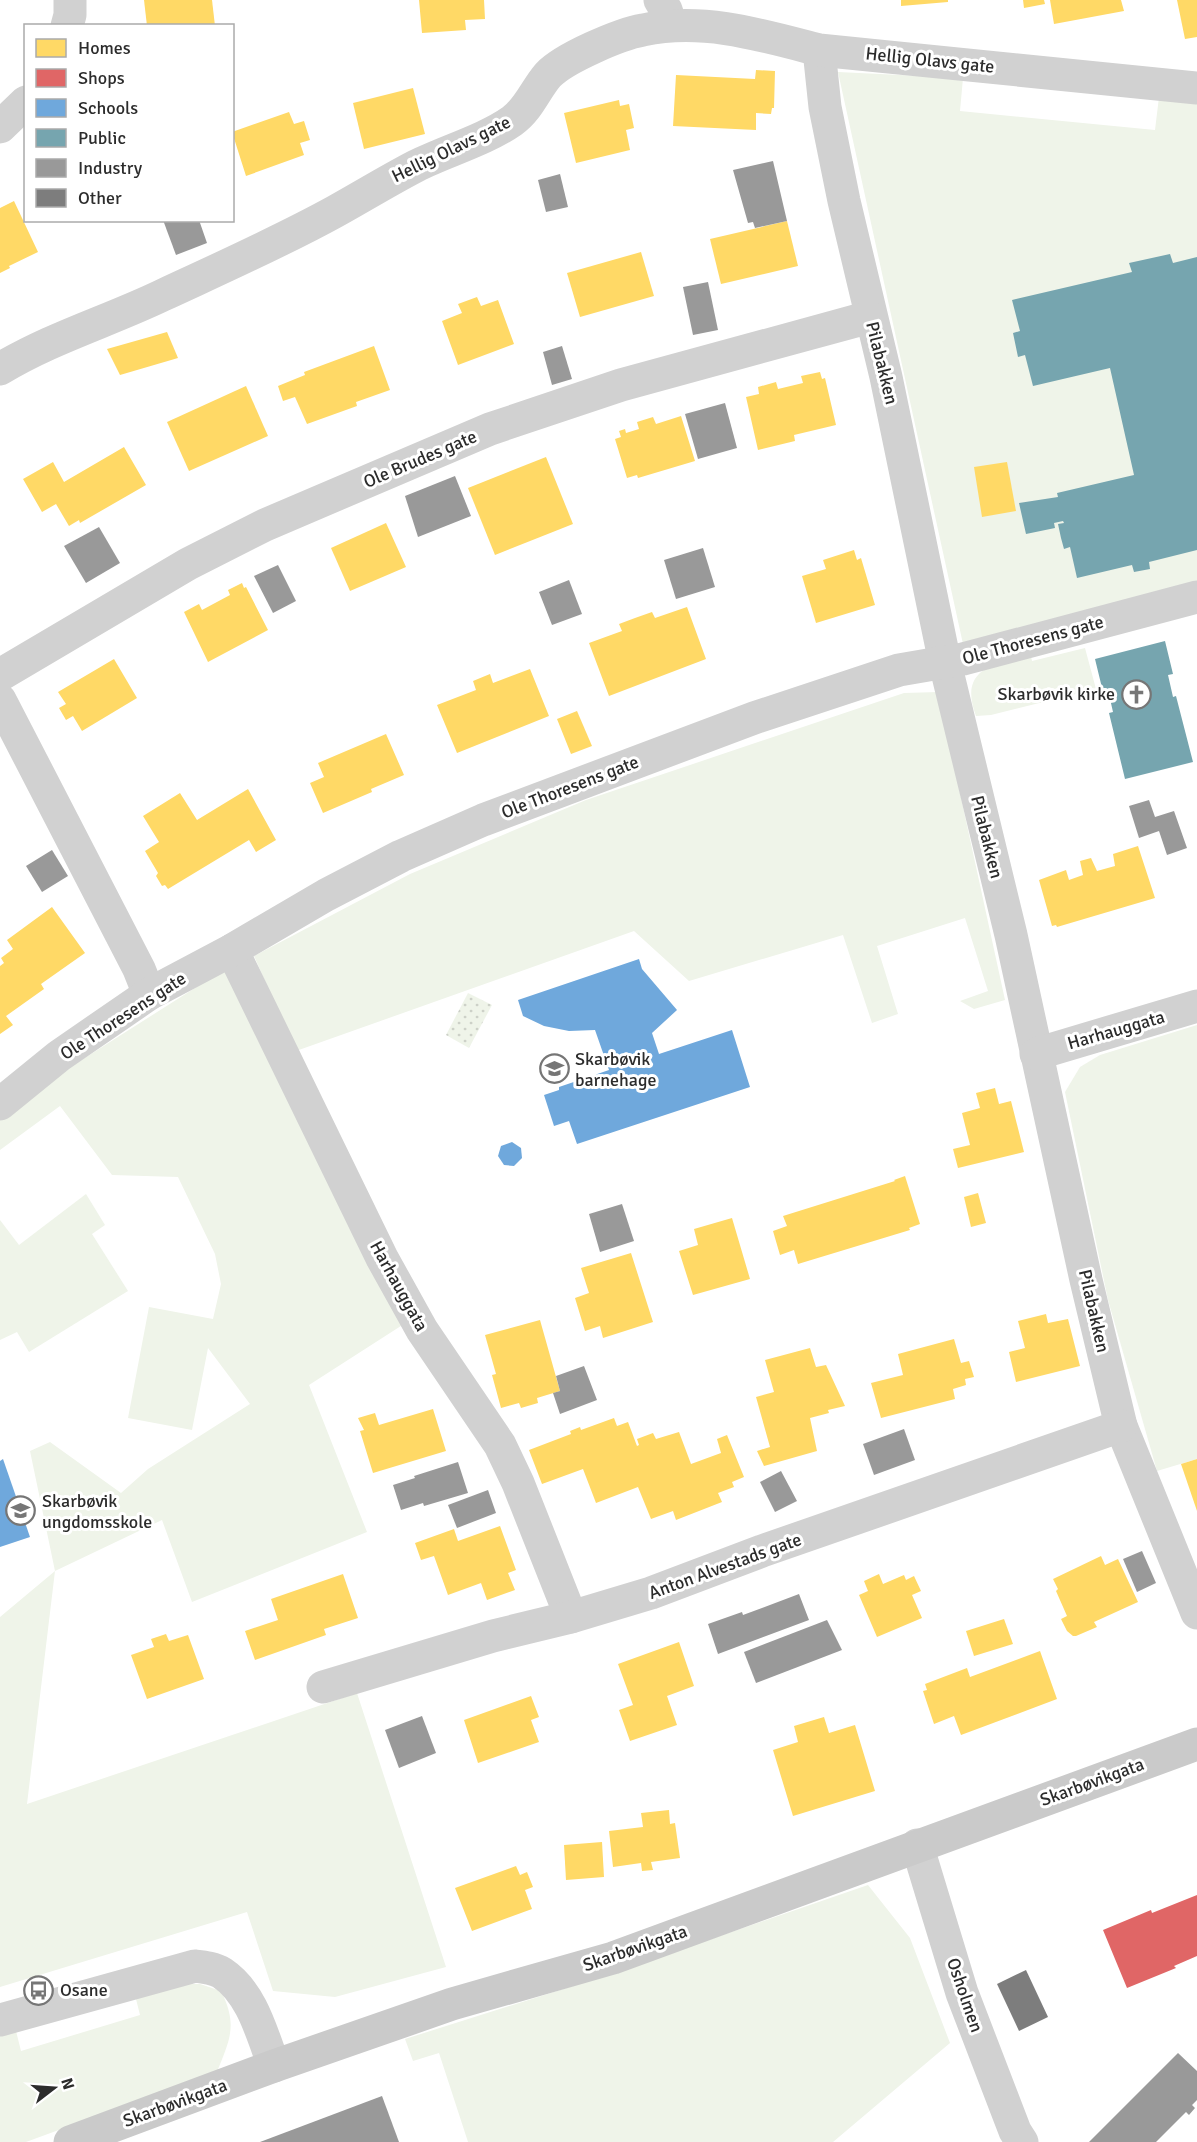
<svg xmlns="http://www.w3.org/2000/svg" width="1197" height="2142" font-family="Signika,sans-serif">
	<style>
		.green { fill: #eff4e9 }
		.park { fill: url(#park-dots) }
		.homes { fill: #ffd966 }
		.shops { fill: #e06666 }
		.schools { fill: #6fa8dc }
		.public { fill: #76a5af }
		.industry { fill: #999 }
		.building { fill: #7d7d7d }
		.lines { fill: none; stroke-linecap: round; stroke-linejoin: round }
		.minor { stroke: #d1d1d1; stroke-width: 33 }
		.secondary { stroke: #cacaca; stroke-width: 33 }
		.labels { text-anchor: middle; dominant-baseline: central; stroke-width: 6; stroke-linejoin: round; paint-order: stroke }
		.street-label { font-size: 18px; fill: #2c2c2c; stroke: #fff }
		.poi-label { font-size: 18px; fill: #2c2c2c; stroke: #fff; text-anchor: start }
	</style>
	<defs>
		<pattern id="park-dots" width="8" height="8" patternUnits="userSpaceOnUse" patternTransform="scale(1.5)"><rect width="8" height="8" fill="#eff4e9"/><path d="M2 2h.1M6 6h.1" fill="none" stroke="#cdd1c8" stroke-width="1.8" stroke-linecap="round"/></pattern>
	</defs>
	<rect width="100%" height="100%" fill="#fff"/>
	<g class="green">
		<path d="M 838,72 L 963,78 L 960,111 L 1155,130 L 1159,97 L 1197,102 L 1197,581 L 963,644 Z"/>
		<path d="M 1085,648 L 1096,689 L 991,715 L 976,716 C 958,668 994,665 1030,652 L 1032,661 Z"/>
		<path d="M 938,692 L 1005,1000 L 974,1009 L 960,1001 L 988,991 L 965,918 L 877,946 L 898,1014 L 872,1023 L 843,935 L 689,981 L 634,931 L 296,1051 L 254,956 L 410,874 L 586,800 L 904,693 Z"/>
		<path d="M 228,967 L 404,1324 L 309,1385 L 367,1532 L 192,1602 L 162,1520 L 55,1571 L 27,1804 L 357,1693 L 446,1967 L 335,1997 L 273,1991 L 247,1912 L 0,1987 L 0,1617 L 55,1571 L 30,1451 L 50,1442 L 121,1493 L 148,1469 L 250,1404 L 208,1348 L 192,1430 L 128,1418 L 149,1307 L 213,1319 L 221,1284 L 215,1254 L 178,1177 L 112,1175 L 60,1106 L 0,1150 L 0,1120 L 69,1068 Z"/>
		<path d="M 1197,1025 L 1197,1459 L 1157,1471 L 1108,1300 L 1065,1092 L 1080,1067 L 1100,1055 Z"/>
		<path d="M 86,1194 L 105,1225 L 92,1234 L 128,1291 L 29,1352 L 17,1332 L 0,1340 L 0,1220 L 19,1245 Z"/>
		<path d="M 868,1885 L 910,1938 L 950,2043 L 833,2142 L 468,2142 L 439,2053 L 413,2061 L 405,2039 L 592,1980 Z"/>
		<path d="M 174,1984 L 200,1984 L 221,1991 C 238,2025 230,2039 217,2072 L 26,2142 L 0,2142 L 0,2035 L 16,2031 L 21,2051 L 140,2015 L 135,1995 Z"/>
	</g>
	<path class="park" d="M 468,993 L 492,1005 L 469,1048 L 446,1035 Z"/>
	<g class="homes">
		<path d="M 144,0 L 212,0 L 215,26 L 147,26 Z"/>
		<path d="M 419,0 L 484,0 L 485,19 L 465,20 L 466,30 L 422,33 Z"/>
		<path d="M 901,0 L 948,0 L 948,2 L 901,6 Z"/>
		<path d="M 1023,0 L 1044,0 L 1045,4 L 1024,8 Z"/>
		<path d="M 1050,0 L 1121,0 L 1124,11 L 1054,24 Z"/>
		<path d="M 1177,0 L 1197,0 L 1197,37 L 1185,39 Z"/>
		<path d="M 756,70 L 775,71 L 774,108 L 772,108 L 771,114 L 756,113 L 756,130 L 673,126 L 676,75 L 755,79 Z"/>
		<path d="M 413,88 L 425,134 L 364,149 L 353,103 Z"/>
		<path d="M 619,100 L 620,106 L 629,104 L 634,128 L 626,130 L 630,150 L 576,163 L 564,113 Z"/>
		<path d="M 289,112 L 294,124 L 304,121 L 310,140 L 300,143 L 304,155 L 246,176 L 232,132 Z"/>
		<path d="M 14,201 L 38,252 L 9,266 L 10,268 L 0,273 L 0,208 Z"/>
		<path d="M 787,221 L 798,266 L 721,284 L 710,239 Z"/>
		<path d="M 641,252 L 654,296 L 580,317 L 567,273 Z"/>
		<path d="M 477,297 L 481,306 L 498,300 L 514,344 L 458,365 L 442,321 L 462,313 L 458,304 Z"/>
		<path d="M 167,332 L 178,358 L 120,375 L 107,349 Z"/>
		<path d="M 374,346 L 390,390 L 356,402 L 357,406 L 307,424 L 295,397 L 283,401 L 278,386 L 305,375 L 304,372 Z"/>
		<path d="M 820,372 L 822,379 L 825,378 L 836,425 L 794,435 L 795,441 L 758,450 L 746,397 L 759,394 L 758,387 L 776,382 L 778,389 L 803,383 L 801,376 Z"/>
		<path d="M 246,386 L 268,436 L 189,471 L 167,422 Z"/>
		<path d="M 681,416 L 695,461 L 638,478 L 637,475 L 627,478 L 615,439 L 621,437 L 619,431 L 625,429 L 626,433 L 639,429 L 637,422 L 653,417 L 656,424 Z"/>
		<path d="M 124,447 L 146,485 L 80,523 L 79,520 L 69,526 L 56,504 L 42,512 L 23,479 L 53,462 L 64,482 Z"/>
		<path d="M 546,457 L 573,524 L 495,555 L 468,488 Z"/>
		<path d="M 1007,462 L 1016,511 L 982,517 L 974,467 Z"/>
		<path d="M 386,523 L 406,567 L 350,591 L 331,548 Z"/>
		<path d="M 854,550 L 857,560 L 861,558 L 875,605 L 816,623 L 802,576 L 826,569 L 823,560 Z"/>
		<path d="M 242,583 L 244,588 L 246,587 L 268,630 L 208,662 L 184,612 L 199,604 L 202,610 L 230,595 L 228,590 Z"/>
		<path d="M 687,607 L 706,659 L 609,696 L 589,643 L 622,631 L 619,624 L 635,618 L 652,612 L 655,618 Z"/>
		<path d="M 114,659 L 137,698 L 82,731 L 73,716 L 66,720 L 59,708 L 66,704 L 58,692 Z"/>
		<path d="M 530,669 L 549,716 L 457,753 L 437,705 L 476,690 L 473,681 L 490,674 L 493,683 Z"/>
		<path d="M 577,711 L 592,746 L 571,754 L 557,719 Z"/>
		<path d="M 386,734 L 404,775 L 371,789 L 372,792 L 323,813 L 310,783 L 324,777 L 318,763 Z"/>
		<path d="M 248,789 L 276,840 L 256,852 L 249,840 L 168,889 L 165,885 L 162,886 L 156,876 L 158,873 L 145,851 L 159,842 L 143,816 L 180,793 L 197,820 Z"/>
		<path d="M 1138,846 L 1155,898 L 1057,927 L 1056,925 L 1052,926 L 1039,880 L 1066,870 L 1069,880 L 1083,875 L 1080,861 L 1091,858 L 1097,871 L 1115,866 L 1113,854 Z"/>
		<path d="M 52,907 L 85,953 L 41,984 L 44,989 L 6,1016 L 13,1025 L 0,1034 L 0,966 L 4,963 L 1,958 L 13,949 L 7,940 Z"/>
		<path d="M 995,1088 L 999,1104 L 1011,1101 L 1024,1152 L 958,1168 L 953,1149 L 970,1145 L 962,1113 L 980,1108 L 976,1093 Z"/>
		<path d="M 905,1176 L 920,1224 L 909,1228 L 910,1230 L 798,1264 L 794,1250 L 780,1255 L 773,1231 L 787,1226 L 783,1216 L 895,1181 L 894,1180 Z"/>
		<path d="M 978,1193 L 986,1223 L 971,1227 L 964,1197 Z"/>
		<path d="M 732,1218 L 750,1279 L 693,1295 L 679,1251 L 698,1245 L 694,1229 Z"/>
		<path d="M 631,1253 L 653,1322 L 603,1338 L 600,1326 L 585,1331 L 575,1298 L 589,1293 L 581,1268 Z"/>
		<path d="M 1046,1314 L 1048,1323 L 1068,1319 L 1080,1366 L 1016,1382 L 1009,1352 L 1025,1348 L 1018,1321 Z"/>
		<path d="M 540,1320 L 560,1391 L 537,1398 L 538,1403 L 521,1408 L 519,1403 L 501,1408 L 492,1375 L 496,1374 L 485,1335 Z"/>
		<path d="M 954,1339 L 961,1363 L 969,1361 L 974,1377 L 965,1379 L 966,1385 L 953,1389 L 955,1399 L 881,1418 L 871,1383 L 903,1375 L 898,1354 Z"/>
		<path d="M 810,1348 L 816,1367 L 826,1365 L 845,1406 L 828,1410 L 829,1413 L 810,1418 L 817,1451 L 764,1466 L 757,1451 L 770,1447 L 756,1397 L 774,1392 L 765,1360 Z"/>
		<path d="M 433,1409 L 446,1451 L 373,1473 L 360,1431 L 364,1430 L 358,1418 L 375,1413 L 379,1425 Z"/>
		<path d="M 614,1418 L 617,1426 L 628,1422 L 637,1446 L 639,1445 L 637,1439 L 653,1433 L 656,1439 L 679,1432 L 691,1464 L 721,1453 L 717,1439 L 727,1435 L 744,1477 L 732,1482 L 734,1487 L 718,1493 L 722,1502 L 676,1520 L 673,1511 L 651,1519 L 638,1487 L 596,1503 L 583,1469 L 542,1484 L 529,1450 L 571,1434 L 570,1431 L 580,1427 L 581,1430 Z"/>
		<path d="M 1197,1459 L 1197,1511 L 1181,1464 Z"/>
		<path d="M 500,1526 L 516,1570 L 508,1573 L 515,1590 L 487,1600 L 481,1583 L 448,1595 L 434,1556 L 421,1560 L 415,1543 L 454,1529 L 458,1541 Z"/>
		<path d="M 1101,1556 L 1105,1565 L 1118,1559 L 1138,1602 L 1094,1622 L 1097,1627 L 1076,1636 L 1073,1636 L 1067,1631 L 1061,1619 L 1067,1616 L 1056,1591 L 1058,1589 L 1053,1579 Z"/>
		<path d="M 343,1574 L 358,1618 L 324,1629 L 326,1635 L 255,1660 L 245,1631 L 278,1620 L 271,1599 Z"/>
		<path d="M 879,1574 L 883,1584 L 904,1575 L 906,1580 L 914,1576 L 921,1591 L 912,1595 L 922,1618 L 877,1637 L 859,1595 L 868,1591 L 864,1581 Z"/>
		<path d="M 1004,1619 L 1013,1644 L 974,1656 L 966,1631 Z"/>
		<path d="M 166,1634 L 169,1641 L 188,1635 L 204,1679 L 147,1699 L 131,1655 L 154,1647 L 151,1639 Z"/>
		<path d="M 679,1642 L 694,1686 L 667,1696 L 677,1725 L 630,1741 L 619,1710 L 633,1705 L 618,1664 Z"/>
		<path d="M 1040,1651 L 1057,1699 L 961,1735 L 954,1716 L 934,1724 L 923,1691 L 927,1690 L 925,1684 L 967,1668 L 970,1677 Z"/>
		<path d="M 531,1696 L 539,1717 L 531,1720 L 539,1742 L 478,1763 L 464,1720 Z"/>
		<path d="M 824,1717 L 829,1733 L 855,1725 L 875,1791 L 793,1816 L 773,1750 L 798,1742 L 794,1726 Z"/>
		<path d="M 669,1810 L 670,1824 L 675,1823 L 680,1858 L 651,1862 L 653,1870 L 642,1871 L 641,1863 L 613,1867 L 609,1831 L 643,1827 L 641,1813 Z"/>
		<path d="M 602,1842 L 604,1877 L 566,1880 L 564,1845 Z"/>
		<path d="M 516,1866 L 520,1875 L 527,1872 L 533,1887 L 525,1890 L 532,1909 L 472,1931 L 455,1888 Z"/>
	</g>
	<path class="shops" d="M 1197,1895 L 1197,1956 L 1174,1966 L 1176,1968 L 1127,1988 L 1103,1930 L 1151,1910 L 1152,1913 Z"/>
	<g class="schools">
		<path d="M 639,959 L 642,969 L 677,1010 L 652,1033 L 659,1054 L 732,1030 L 750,1087 L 577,1144 L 569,1121 L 554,1126 L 544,1095 L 559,1090 L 559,1087 L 609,1070 L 595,1030 L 569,1031 L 544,1026 L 523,1016 L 518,1000 Z"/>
		<path d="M 512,1142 L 521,1148 L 522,1158 L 514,1166 L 504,1165 L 498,1156 L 501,1146 Z"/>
		<path d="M 3,1459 L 30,1537 L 0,1547 L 0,1461 Z"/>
	</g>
	<g class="public">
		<path d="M 1170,254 L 1173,263 L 1197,257 L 1197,550 L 1149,562 L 1150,569 L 1134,572 L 1132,565 L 1077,578 L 1070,547 L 1064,549 L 1061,538 L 1058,524 L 1064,523 L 1063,521 L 1054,523 L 1055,528 L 1026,534 L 1019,503 L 1058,497 L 1057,493 L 1134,475 L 1110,368 L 1033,386 L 1025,355 L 1018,357 L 1013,333 L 1020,331 L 1012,300 L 1132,272 L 1129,263 Z"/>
		<path d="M 1165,641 L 1173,674 L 1168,675 L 1173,697 L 1176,696 L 1193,762 L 1125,779 L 1109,713 L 1113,712 L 1108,690 L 1103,692 L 1095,659 Z"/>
	</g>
	<g class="industry">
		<path d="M 773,161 L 787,221 L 755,228 L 753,222 L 748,223 L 733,170 Z"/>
		<path d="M 560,174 L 568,207 L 546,212 L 538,180 Z"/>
		<path d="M 163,220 L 199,220 L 207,243 L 176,255 Z"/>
		<path d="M 708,282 L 718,330 L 693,335 L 683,287 Z"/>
		<path d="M 562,346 L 572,379 L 552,385 L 543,352 Z"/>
		<path d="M 725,403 L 737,448 L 698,459 L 685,414 Z"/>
		<path d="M 455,476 L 471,516 L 418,537 L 405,496 Z"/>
		<path d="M 99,527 L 120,563 L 86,583 L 64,546 Z"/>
		<path d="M 703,548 L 715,587 L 676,599 L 664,560 Z"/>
		<path d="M 278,565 L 296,601 L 273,613 L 254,576 Z"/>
		<path d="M 569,580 L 582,614 L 552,625 L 539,592 Z"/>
		<path d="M 1149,800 L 1155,817 L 1174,811 L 1187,848 L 1167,855 L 1159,831 L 1139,838 L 1129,806 Z"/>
		<path d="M 52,850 L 68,876 L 42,892 L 26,866 Z"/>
		<path d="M 622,1204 L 634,1241 L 600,1252 L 589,1214 Z"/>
		<path d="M 584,1366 L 597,1400 L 560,1414 L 553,1393 L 560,1391 L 556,1376 Z"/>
		<path d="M 904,1429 L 915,1460 L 874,1475 L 863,1444 Z"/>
		<path d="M 458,1462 L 468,1493 L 424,1506 L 423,1503 L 401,1510 L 393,1485 L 415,1478 L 414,1476 Z"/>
		<path d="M 781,1471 L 797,1501 L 775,1512 L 760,1482 Z"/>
		<path d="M 488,1490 L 496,1513 L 457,1528 L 448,1505 Z"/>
		<path d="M 1142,1551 L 1156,1583 L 1137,1592 L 1123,1559 Z"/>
		<path d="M 799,1594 L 809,1620 L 718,1654 L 708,1624 L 742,1612 L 743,1615 Z"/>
		<path d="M 827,1620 L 842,1650 L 756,1683 L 744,1652 Z"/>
		<path d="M 422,1716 L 436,1753 L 399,1768 L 385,1730 Z"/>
		<path d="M 1178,2053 L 1197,2071 L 1197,2100 L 1192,2105 L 1195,2108 L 1189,2115 L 1186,2112 L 1156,2142 L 1089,2142 Z"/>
		<path d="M 382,2096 L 399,2142 L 260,2142 Z"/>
	</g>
	<path class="building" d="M 1026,1970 L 1048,2017 L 1019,2031 L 997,1984 Z"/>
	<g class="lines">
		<g class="minor">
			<path d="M 660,0 L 666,10 L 671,25"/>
			<path d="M 67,26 L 70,15 L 70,0"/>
			<path d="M 819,50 L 825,107 L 844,201 L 886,377 L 945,663 L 1011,935 L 1086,1280 L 1121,1426 L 1197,1613"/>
			<path d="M 0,127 L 26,102"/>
			<path d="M 0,369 C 51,338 109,321 163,295 C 221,268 280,242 336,211 C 363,196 389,180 416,166 C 446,151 485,140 512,121 C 529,109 535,90 548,75 C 564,58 620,34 643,30 C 702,17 762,35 819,50 L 1197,88"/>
			<path d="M 0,675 L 188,564 L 265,525 L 490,429 L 621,385 L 870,317"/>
			<path d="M 0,700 L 139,969 L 149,994"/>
			<path d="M 232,950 L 382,1258 L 422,1330 L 500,1445 L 518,1483 L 571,1617"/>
			<path d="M 1036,1054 L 1197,1006"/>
			<path d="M 0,1104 L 59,1056 L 149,994 L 232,950 L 326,895 L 401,856 L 483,820 L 754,718 L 899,670 L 963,659 L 1197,597"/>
			<path d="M 323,1687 L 493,1636 L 571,1617 L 651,1593 L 762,1551 L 1121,1426"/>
			<path d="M 917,1845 L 962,1993 L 1015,2131 L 1022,2142"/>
			<path d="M 0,2020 L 195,1966 C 204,1967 214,1968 222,1973 C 252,1993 262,2034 274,2066"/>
		</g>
		<path class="secondary" d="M 70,2142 L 274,2066 L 452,2004 L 613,1958 L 1197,1744"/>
	</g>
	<defs>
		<symbol id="church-ring" viewBox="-11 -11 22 22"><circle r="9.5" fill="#fff" stroke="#767676" stroke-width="1.5"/><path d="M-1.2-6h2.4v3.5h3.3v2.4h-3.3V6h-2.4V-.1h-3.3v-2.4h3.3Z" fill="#767676"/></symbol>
		<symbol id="school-ring" viewBox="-11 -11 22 22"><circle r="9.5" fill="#fff" stroke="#767676" stroke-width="1.5"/><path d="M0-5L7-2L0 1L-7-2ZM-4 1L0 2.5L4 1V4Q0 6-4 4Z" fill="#767676"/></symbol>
		<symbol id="bus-ring" viewBox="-11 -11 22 22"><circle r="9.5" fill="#fff" stroke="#767676" stroke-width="1.5"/><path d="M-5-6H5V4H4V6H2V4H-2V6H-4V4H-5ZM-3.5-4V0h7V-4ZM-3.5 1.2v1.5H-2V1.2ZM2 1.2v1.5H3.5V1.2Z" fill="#767676"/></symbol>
	</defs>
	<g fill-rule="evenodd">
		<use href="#church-ring" x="1120" y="678" width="33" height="33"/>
		<use href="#school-ring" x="538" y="1052" width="33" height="33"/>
		<use href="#school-ring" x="4" y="1494" width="33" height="33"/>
		<use href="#bus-ring" x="22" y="1974" width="33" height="33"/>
	</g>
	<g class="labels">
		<g class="street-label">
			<text transform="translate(930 60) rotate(6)">Hellig Olavs gate</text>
			<text transform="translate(451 149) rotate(-26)">Hellig Olavs gate</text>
			<text transform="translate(882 363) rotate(76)">Pilabakken</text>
			<text transform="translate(420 459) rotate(-23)">Ole Brudes gate</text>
			<text transform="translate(1033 640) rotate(-15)">Ole Thoresens gate</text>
			<text transform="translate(570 787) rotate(-21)">Ole Thoresens gate</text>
			<text transform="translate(987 837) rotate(76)">Pilabakken</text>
			<text transform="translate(123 1016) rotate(-33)">Ole Thoresens gate</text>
			<text transform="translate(1116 1030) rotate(-16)">Harhauggata</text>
			<text transform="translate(399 1286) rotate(61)">Harhauggata</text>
			<text transform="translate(1094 1311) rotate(77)">Pilabakken</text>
			<text transform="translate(725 1566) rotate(-20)">Anton Alvestads gate</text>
			<text transform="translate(1092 1782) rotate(-20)">Skarbøvikgata</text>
			<text transform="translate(635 1948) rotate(-19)">Skarbøvikgata</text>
			<text transform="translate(965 1995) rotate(71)">Osholmen</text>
			<text transform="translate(175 2103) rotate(-20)">Skarbøvikgata</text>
		</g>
		<g class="poi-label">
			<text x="1115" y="694" text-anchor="end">Skarbøvik kirke</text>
			<text x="575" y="1059">Skarbøvik<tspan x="575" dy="21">barnehage</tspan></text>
			<text x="42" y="1501">Skarbøvik<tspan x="42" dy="21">ungdomsskole</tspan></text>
			<text x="60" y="1990">Osane</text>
		</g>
	</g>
	<rect x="24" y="24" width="210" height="198" fill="#ffffff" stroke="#ababab" stroke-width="1.5"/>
	<rect x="36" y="39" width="30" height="18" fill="#ffd966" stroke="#ababab" stroke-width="1.5"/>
	<text x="78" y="54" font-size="18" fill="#2c2c2c">Homes</text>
	<rect x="36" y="69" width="30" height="18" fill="#e06666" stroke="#ababab" stroke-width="1.5"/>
	<text x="78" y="84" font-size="18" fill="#2c2c2c">Shops</text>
	<rect x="36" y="99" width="30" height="18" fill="#6fa8dc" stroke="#ababab" stroke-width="1.5"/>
	<text x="78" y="114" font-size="18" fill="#2c2c2c">Schools</text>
	<rect x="36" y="129" width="30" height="18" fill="#76a5af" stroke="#ababab" stroke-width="1.5"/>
	<text x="78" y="144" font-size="18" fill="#2c2c2c">Public</text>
	<rect x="36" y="159" width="30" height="18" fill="#999999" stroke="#ababab" stroke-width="1.5"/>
	<text x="78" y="174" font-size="18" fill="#2c2c2c">Industry</text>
	<rect x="36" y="189" width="30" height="18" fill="#7d7d7d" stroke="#ababab" stroke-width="1.5"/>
	<text x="78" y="204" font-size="18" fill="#2c2c2c">Other</text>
	<g transform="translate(54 2088) rotate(73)" stroke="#ffffff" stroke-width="4.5" paint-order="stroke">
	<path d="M0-4.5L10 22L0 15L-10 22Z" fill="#2c2c2c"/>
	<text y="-9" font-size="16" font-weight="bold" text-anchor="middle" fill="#2c2c2c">N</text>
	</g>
</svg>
